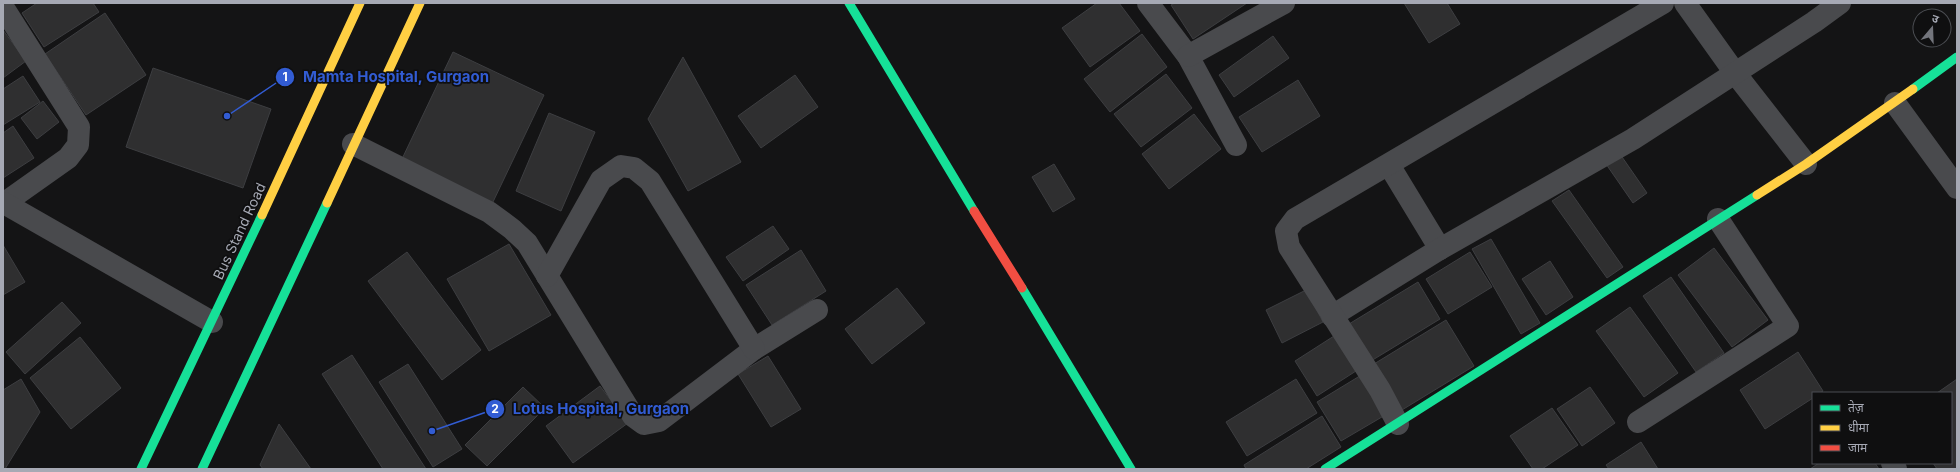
<svg xmlns="http://www.w3.org/2000/svg" width="1960" height="472" font-family="Inter,'Noto Sans Devanagari',sans-serif">
	<style>
		.building { fill: #2f2f30; stroke: #3d3e41 }
		.lines { fill: none; stroke-linecap: round; stroke-linejoin: round }
		.street { stroke: #494a4d; stroke-width: 22 }
		.fast { stroke: #16e098; stroke-width: 9 }
		.slow { stroke: #ffcf43; stroke-width: 9 }
		.jam { stroke: #f24e42; stroke-width: 9 }
		.labels { text-anchor: middle; dominant-baseline: central; stroke-width: 3.5; stroke-linejoin: round; paint-order: stroke }
		.street-label { font-size: 14px; fill: #a6a9b4; stroke: #0f0f10 }
		.leader { fill: none; stroke: #325cd3; stroke-width: 1.5 }
		.callout-dot { fill: #325cd3; stroke: #0f0f10; stroke-width: 1.5 }
		.mark-label { font-size: 12px; text-anchor: middle; font-weight: bold; fill: #fff }
		.callout-label { font-size: 15px; text-anchor: middle; font-weight: bold; fill: #325cd3; stroke: #0f0f10; stroke-width: 3.5; stroke-linejoin: round; paint-order: stroke }
	</style>
	<rect width="100%" height="100%" fill="#141415"/>
	<g class="building">
		<path d="M 37,3 L 93,3 L 99,12 L 44,47 L 22,13 Z"/>
		<path d="M 1097,3 L 1119,3 L 1140,31 L 1090,67 L 1062,28 Z"/>
		<path d="M 1175,3 L 1247,3 L 1193,39 L 1171,5 Z"/>
		<path d="M 1404,3 L 1447,3 L 1460,24 L 1429,43 Z"/>
		<path d="M 105,13 L 146,75 L 86,115 L 45,54 Z"/>
		<path d="M 3,30 L 26,61 L 3,78 Z"/>
		<path d="M 1142,34 L 1167,67 L 1110,112 L 1084,79 Z"/>
		<path d="M 1273,36 L 1289,58 L 1234,97 L 1219,75 Z"/>
		<path d="M 453,52 L 544,95 L 492,204 L 401,161 Z"/>
		<path d="M 683,57 L 741,162 L 688,191 L 648,119 Z"/>
		<path d="M 153,68 L 271,109 L 243,188 L 126,147 Z"/>
		<path d="M 1166,74 L 1192,108 L 1141,147 L 1114,114 Z"/>
		<path d="M 795,75 L 818,107 L 761,148 L 738,116 Z"/>
		<path d="M 23,76 L 40,102 L 3,125 L 3,89 Z"/>
		<path d="M 1298,80 L 1320,116 L 1262,152 L 1239,117 Z"/>
		<path d="M 43,101 L 59,122 L 37,139 L 21,118 Z"/>
		<path d="M 549,113 L 595,132 L 561,211 L 516,191 Z"/>
		<path d="M 1194,114 L 1221,149 L 1169,189 L 1142,154 Z"/>
		<path d="M 13,126 L 34,158 L 3,178 L 3,133 Z"/>
		<path d="M 1620,154 L 1647,193 L 1633,203 L 1606,164 Z"/>
		<path d="M 1054,164 L 1075,199 L 1053,212 L 1032,177 Z"/>
		<path d="M 1569,190 L 1623,267 L 1607,278 L 1552,201 Z"/>
		<path d="M 773,226 L 789,249 L 743,281 L 726,257 Z"/>
		<path d="M 1491,239 L 1540,323 L 1521,334 L 1472,249 Z"/>
		<path d="M 509,244 L 551,315 L 489,351 L 447,279 Z"/>
		<path d="M 3,245 L 25,282 L 3,295 Z"/>
		<path d="M 1714,248 L 1768,320 L 1732,347 L 1678,275 Z"/>
		<path d="M 801,250 L 826,291 L 772,325 L 746,285 Z"/>
		<path d="M 407,252 L 481,350 L 442,380 L 368,281 Z"/>
		<path d="M 1470,252 L 1492,287 L 1448,314 L 1426,279 Z"/>
		<path d="M 1550,261 L 1573,297 L 1546,315 L 1522,279 Z"/>
		<path d="M 1671,277 L 1724,353 L 1696,372 L 1643,296 Z"/>
		<path d="M 1418,282 L 1440,319 L 1366,364 L 1344,327 Z"/>
		<path d="M 897,288 L 925,323 L 872,364 L 845,329 Z"/>
		<path d="M 1306,290 L 1323,322 L 1282,343 L 1266,310 Z"/>
		<path d="M 62,302 L 81,323 L 25,374 L 6,352 Z"/>
		<path d="M 1630,307 L 1678,373 L 1644,397 L 1596,331 Z"/>
		<path d="M 1446,320 L 1474,366 L 1397,413 L 1369,367 Z"/>
		<path d="M 1334,336 L 1356,371 L 1317,396 L 1295,361 Z"/>
		<path d="M 80,337 L 121,388 L 71,429 L 30,378 Z"/>
		<path d="M 1798,352 L 1823,391 L 1820,393 L 1813,393 L 1813,398 L 1765,429 L 1740,390 Z"/>
		<path d="M 352,355 L 426,469 L 383,469 L 322,374 Z"/>
		<path d="M 768,356 L 801,409 L 771,427 L 738,374 Z"/>
		<path d="M 408,364 L 462,449 L 433,467 L 379,382 Z"/>
		<path d="M 1363,374 L 1387,414 L 1341,441 L 1317,402 Z"/>
		<path d="M 21,379 L 40,412 L 5,469 L 3,469 L 3,390 Z"/>
		<path d="M 1296,379 L 1317,413 L 1247,456 L 1226,422 Z"/>
		<path d="M 1957,379 L 1957,469 L 1937,469 L 1933,463 L 1951,463 L 1951,393 L 1937,393 Z"/>
		<path d="M 600,386 L 628,423 L 573,463 L 546,426 Z"/>
		<path d="M 523,387 L 545,408 L 487,466 L 465,445 Z"/>
		<path d="M 1590,387 L 1615,423 L 1582,446 L 1557,409 Z"/>
		<path d="M 1552,408 L 1578,445 L 1542,469 L 1533,469 L 1510,436 Z"/>
		<path d="M 1322,416 L 1341,447 L 1306,469 L 1246,469 L 1244,465 Z"/>
		<path d="M 279,424 L 311,469 L 263,469 L 260,465 Z"/>
		<path d="M 1641,442 L 1658,469 L 1609,469 L 1606,465 Z"/>
		<path d="M 1819,463 L 1875,463 L 1879,469 L 1810,469 Z"/>
	</g>
	<g class="lines">
		<g class="street">
			<path d="M 1148,3 L 1188,56 L 1236,145"/>
			<path d="M 1685,3 L 1735,73 L 1806,164"/>
			<path d="M 3,7 L 79,127 L 78,145 L 68,158 L 3,204"/>
			<path d="M 1188,56 L 1284,3"/>
			<path d="M 1895,103 L 1957,188"/>
			<path d="M 353,144 L 489,212 L 512,229 L 527,243 L 633,416 L 644,424 L 659,421 L 754,349 L 817,310"/>
			<path d="M 1389,165 L 1440,249"/>
			<path d="M 4,203 L 212,322"/>
			<path d="M 547,276 L 601,180 L 621,166 L 634,168 L 650,181 L 754,349"/>
			<path d="M 1332,316 L 1440,249 L 1633,139 L 1814,22 L 1840,3"/>
			<path d="M 1638,422 L 1788,326 L 1718,219"/>
			<path d="M 1398,424 L 1380,390 L 1289,247 L 1286,231 L 1295,219 L 1663,3"/>
			<path d="M 1892,463 L 1896,469"/>
		</g>
		<g class="fast">
			<path d="M 849,3 L 974,211"/>
			<path d="M 1913,89 L 1957,57"/>
			<path d="M 1022,288 L 1131,469"/>
			<path d="M 141,469 L 262,215"/>
			<path d="M 202,469 L 327,203"/>
			<path d="M 1325,469 L 1757,195"/>
		</g>
		<g class="slow">
			<path d="M 1757,195 L 1806,164 L 1913,89"/>
			<path d="M 327,203 L 420,3"/>
			<path d="M 262,215 L 360,3"/>
		</g>
		<path class="jam" d="M 974,211 L 1022,288"/>
	</g>
	<g class="labels">
		<g class="street-label">
			<text transform="translate(239 231) rotate(-65)">Bus Stand Road</text>
		</g>
	</g>
	<path class="leader" d="M227 116L285 77M432 431L495 409"/>
	<g class="callout-dot">
		<circle cx="227" cy="116" r="4"/>
		<circle cx="432" cy="431" r="4"/>
		<circle cx="285" cy="77" r="10"/>
		<circle cx="495" cy="409" r="10"/>
	</g>
	<g class="mark-label">
		<text x="285" y="81">1</text>
		<text x="495" y="413">2</text>
	</g>
	<g class="callout-label">
		<text x="396" y="82">Mamta Hospital, Gurgaon</text>
		<text x="601" y="414">Lotus Hospital, Gurgaon</text>
	</g>
	<rect width="1960" height="472" fill="none" stroke="#a6a9b4" stroke-width="8"/>
	<rect x="1812" y="392" width="140" height="72" fill="#0f0f10" stroke="#4b4d52"/>
	<rect x="1820" y="405" width="20" height="6" fill="#16e098" stroke="#4b4d52"/>
	<text x="1848" y="412" font-size="12" fill="#a6a9b4">तेज़</text>
	<rect x="1820" y="425" width="20" height="6" fill="#ffcf43" stroke="#4b4d52"/>
	<text x="1848" y="432" font-size="12" fill="#a6a9b4">धीमा</text>
	<rect x="1820" y="445" width="20" height="6" fill="#f24e42" stroke="#4b4d52"/>
	<text x="1848" y="452" font-size="12" fill="#a6a9b4">जाम</text>
	<g transform="translate(1932 28) rotate(19)"><circle r="19" fill="#0f0f10" stroke="#4b4d52"/>
	<path d="M0-3L7 15L0 10L-7 15Z" fill="#73757c"/>
	<text y="-6" font-size="11" font-weight="bold" text-anchor="middle" fill="#a6a9b4">उ</text>
	</g>
</svg>
